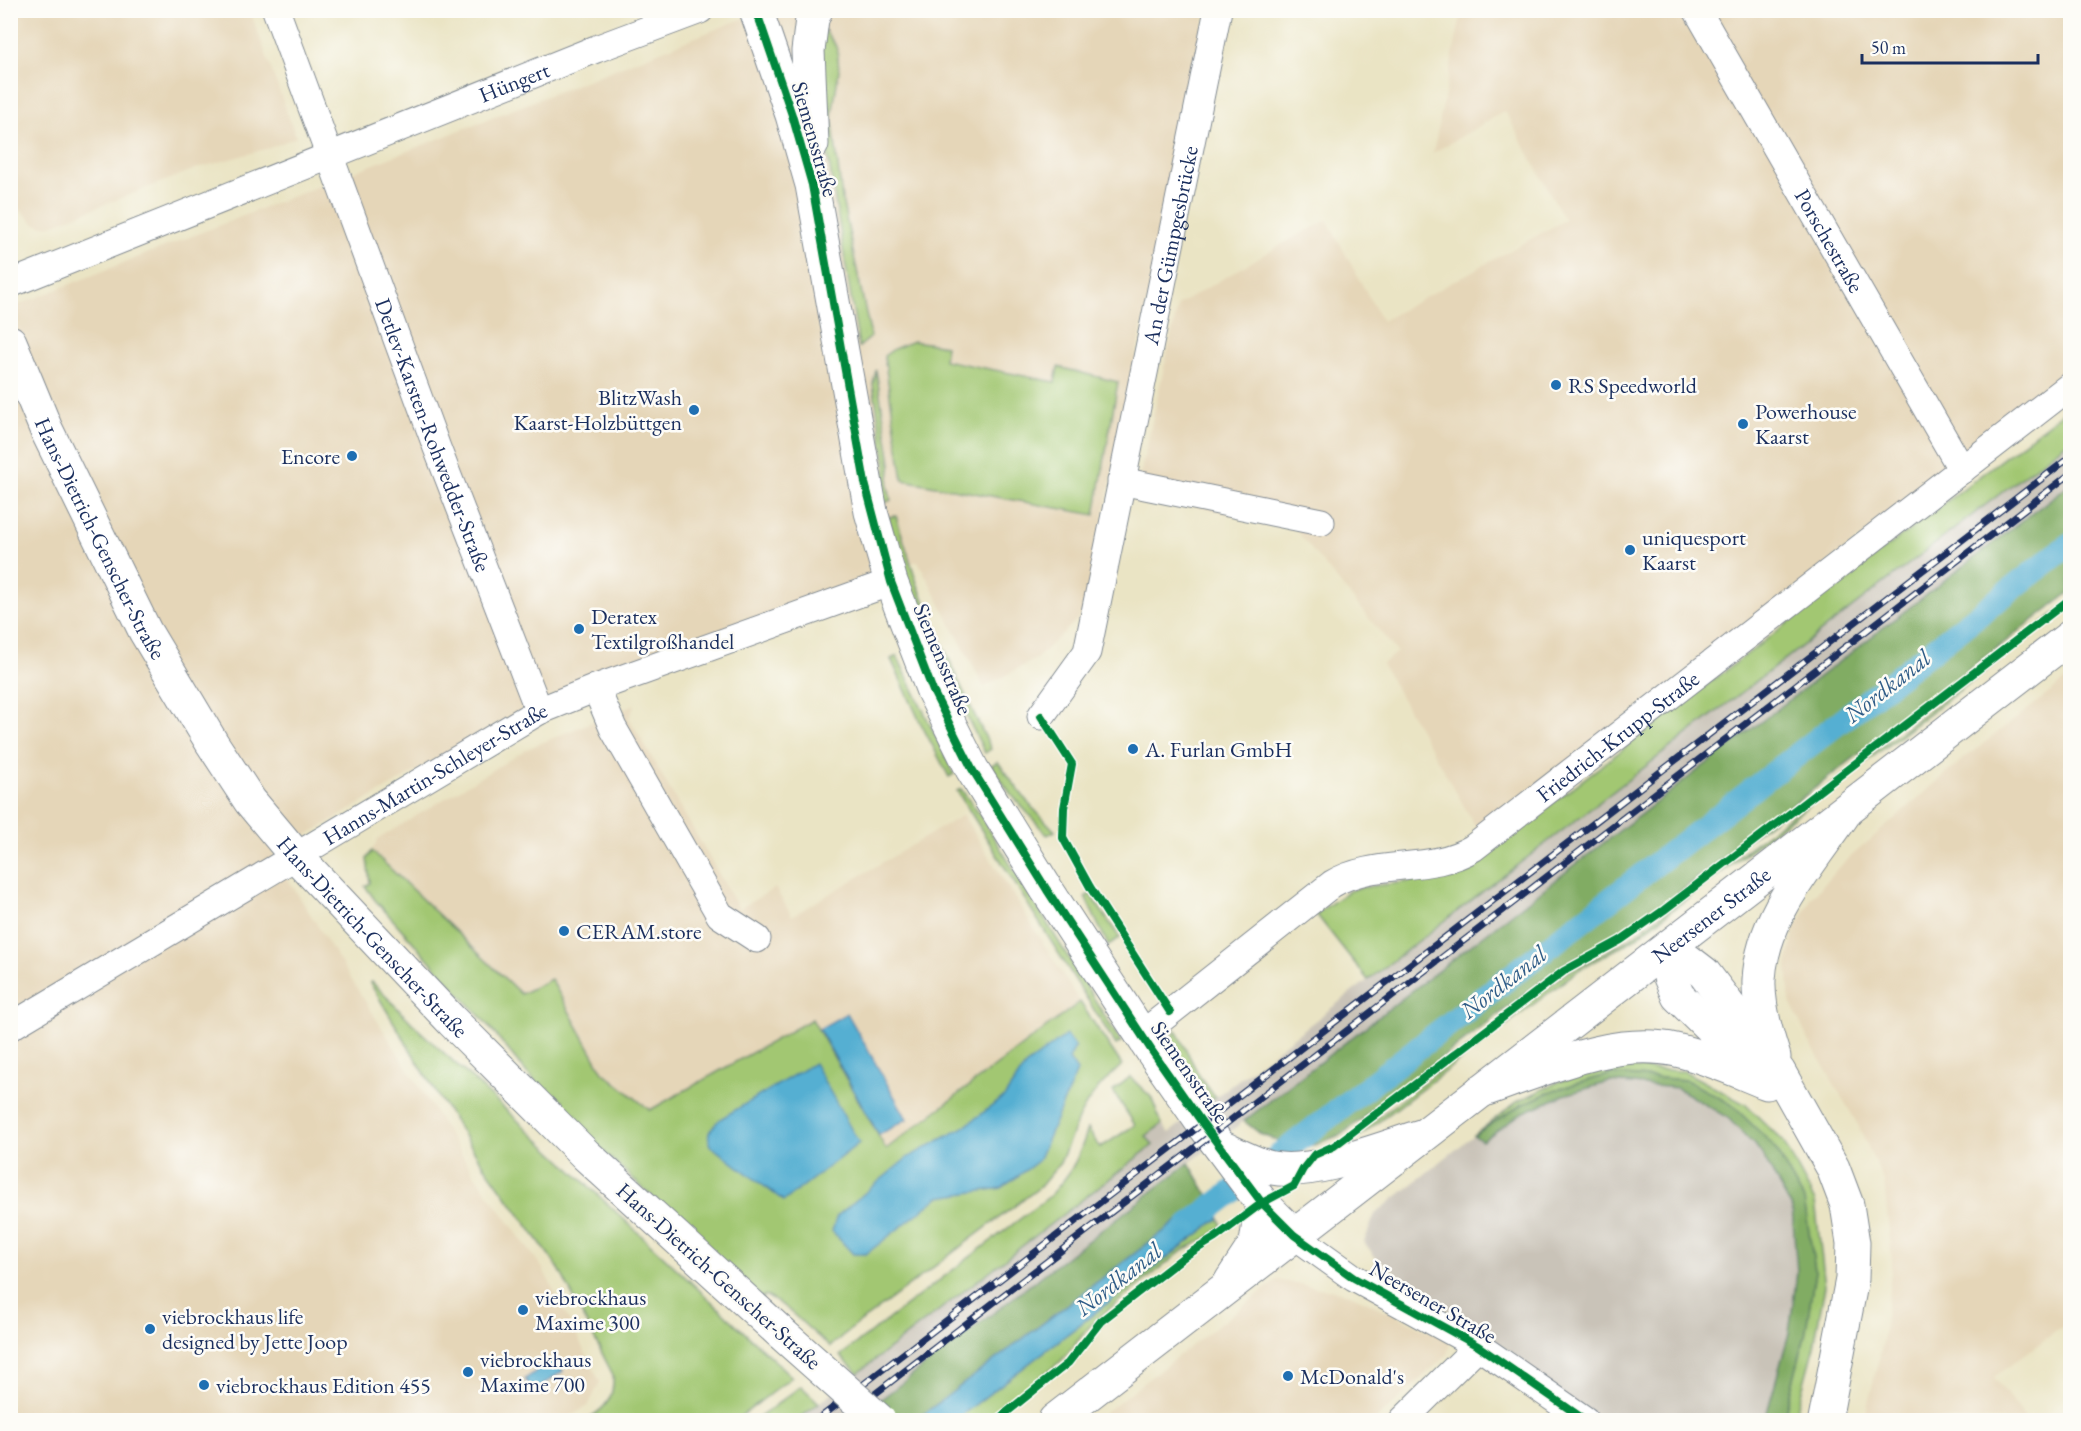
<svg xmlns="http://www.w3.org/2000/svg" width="2081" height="1431" font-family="'EB Garamond',serif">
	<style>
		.built { fill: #e5d6b8 }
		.industrial { fill: #c9c3b8 }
		.green { fill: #a2c772; stroke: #5e7b68; stroke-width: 1.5 }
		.forest { fill: #81ac64; stroke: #4e6e61; stroke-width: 1.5 }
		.water { fill: #54afd2; stroke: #386f98; stroke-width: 1.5 }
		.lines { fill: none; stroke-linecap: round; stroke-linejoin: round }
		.canal { stroke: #54afd2; stroke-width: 24 }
		.minor-casing { stroke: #828a91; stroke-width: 29 }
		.tertiary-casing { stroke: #828a91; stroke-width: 35 }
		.secondary-casing { stroke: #828a91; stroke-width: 35 }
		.motorway-casing { stroke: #828a91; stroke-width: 35 }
		.minor { stroke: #fff; stroke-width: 27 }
		.tertiary { stroke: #fff; stroke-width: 33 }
		.secondary { stroke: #fff; stroke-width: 33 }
		.motorway { stroke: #fff; stroke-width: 33 }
		.rail-casing { stroke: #1b2f5e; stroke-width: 7 }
		.rail { stroke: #fdfcf7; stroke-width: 4.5; stroke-dasharray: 14; stroke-linecap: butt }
		.tertiary-bridge-casing { stroke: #828a91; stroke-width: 35; stroke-linecap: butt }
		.tertiary-bridge { stroke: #fff; stroke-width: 33 }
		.cycleway-casing { stroke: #fdfcf7; stroke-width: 11 }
		.cycleway { stroke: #00873e; stroke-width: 8 }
		.poi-dot { fill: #1f6fb2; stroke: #fdfcf7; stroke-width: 2 }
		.labels { text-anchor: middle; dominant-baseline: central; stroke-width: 5; stroke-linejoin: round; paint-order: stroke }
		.street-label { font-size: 22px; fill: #1b2f5e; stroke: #fdfcf7 }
		.poi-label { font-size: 22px; fill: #1b2f5e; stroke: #fdfcf7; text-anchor: start }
		.water-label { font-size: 24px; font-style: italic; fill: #2f5c87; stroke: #fdfcf7 }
	</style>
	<rect width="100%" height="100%" fill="#fdfcf7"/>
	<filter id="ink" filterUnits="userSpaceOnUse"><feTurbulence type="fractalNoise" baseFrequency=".0167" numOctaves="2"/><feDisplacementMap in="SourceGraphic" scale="12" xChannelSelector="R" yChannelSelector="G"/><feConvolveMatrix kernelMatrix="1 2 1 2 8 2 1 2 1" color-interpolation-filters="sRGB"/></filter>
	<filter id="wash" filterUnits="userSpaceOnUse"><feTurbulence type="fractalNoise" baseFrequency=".008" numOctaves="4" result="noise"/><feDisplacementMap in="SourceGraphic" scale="24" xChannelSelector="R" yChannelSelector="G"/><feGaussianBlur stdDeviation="1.35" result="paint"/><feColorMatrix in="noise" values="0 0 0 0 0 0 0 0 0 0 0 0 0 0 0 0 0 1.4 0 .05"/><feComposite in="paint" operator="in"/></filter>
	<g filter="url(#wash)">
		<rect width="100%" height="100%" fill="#eae4c4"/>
		<g class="built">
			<path d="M 11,10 L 250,11 L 296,137 L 269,148 L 198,168 L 52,225 L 44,226 L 35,224 L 19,209 L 11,209 Z"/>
			<path d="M 762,11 L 1206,11 L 1084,613 L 1036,659 L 984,687 L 918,561 L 533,703 L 273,855 L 474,1174 L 543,1269 L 600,1382 L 588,1406 L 564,1420 L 11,1420 L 10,308 Z"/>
			<path d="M 1462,11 L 2070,11 L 2070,376 L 1479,832 L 1382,664 L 1397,652 L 1293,527 L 1136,494 L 1178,305 L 1284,243 L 1327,220 L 1382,321 L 1565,220 L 1505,111 L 1433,153 Z"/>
			<path d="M 2070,677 L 2070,1321 L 1994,1377 L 2026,1420 L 1864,1420 L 1883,1341 L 1892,1262 L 1884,1182 L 1858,1125 L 1808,1039 L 1790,1002 L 1787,965 L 1794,932 L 1811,899 L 1839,867 L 1962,760 Z"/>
			<path d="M 635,704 L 629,718 L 739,909 L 775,888 L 792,916 L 963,815 L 1080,1002 L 886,1149 L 812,1019 L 650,1110 L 603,1072 L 551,979 L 521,994 L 372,851 L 378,839 L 527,749 Z"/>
			<path d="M 1277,1280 L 1350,1294 L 1450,1341 L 1447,1355 L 1375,1420 L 1095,1420 Z"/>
		</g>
		<g class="industrial">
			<path d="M 2070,440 L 2070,484 L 1519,908 L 1244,1121 L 854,1420 L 797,1420 L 1153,1145 L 1146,1136 L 1162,1124 L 1169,1133 Z"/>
			<path d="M 1610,1082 L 1677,1087 L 1728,1118 L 1760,1151 L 1792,1208 L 1797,1272 L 1789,1333 L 1765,1420 L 1594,1420 L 1376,1258 L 1364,1242 L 1375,1214 L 1474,1135 L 1482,1141 L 1522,1113 L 1564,1095 Z"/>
		</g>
		<g class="green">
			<path d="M 822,27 L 837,47 L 839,70 L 832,116 L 842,199 L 871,337 L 859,347 L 820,108 Z"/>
			<path d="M 913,341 L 946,346 L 944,360 L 1055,382 L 1058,367 L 1118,382 L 1095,515 L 903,480 L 884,356 L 894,349 Z"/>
			<path d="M 876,370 L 891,463 L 888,486 L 891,500 L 885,503 L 881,488 L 886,467 L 873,384 Z"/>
			<path d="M 2070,407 L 2070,440 L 1368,980 L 1316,914 L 1349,891 L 1358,888 C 1401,882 1439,881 1478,860 Z"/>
			<path d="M 896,516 L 917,583 L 957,678 L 991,749 L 985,753 L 949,681 L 909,588 L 888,517 Z"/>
			<path d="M 2070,602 L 2070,606 L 1633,940 L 1580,969 L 1348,1145 L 1330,1151 L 1346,1142 L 1568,972 L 1631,938 Z"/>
			<path d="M 897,656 L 954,774 L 949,777 L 920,722 L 891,659 Z"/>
			<path d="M 998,762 L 1029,804 L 1055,831 L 1047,835 L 1010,793 L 991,765 Z"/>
			<path d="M 961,789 L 978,812 L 1121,1042 L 1116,1045 L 957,791 Z"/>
			<path d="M 372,851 L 521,994 L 551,979 L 603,1072 L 650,1110 L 812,1019 L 886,1149 L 1080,1002 L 1122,1065 L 1098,1088 L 1087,1103 L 1079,1117 L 1060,1163 L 1040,1187 L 842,1336 L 830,1347 L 785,1307 L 765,1295 L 762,1298 L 608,1156 L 527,1073 L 486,1023 L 375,900 L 365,886 L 370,883 L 367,859 Z"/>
			<path d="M 1090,894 L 1120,938 L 1108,945 L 1085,897 Z"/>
			<path d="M 372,982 L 420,1031 L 549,1149 L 792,1377 L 736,1420 L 586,1420 C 605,1409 615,1398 613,1375 L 559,1269 L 476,1154 L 437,1094 L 370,983 Z"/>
			<path d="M 1176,1030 L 1200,1077 L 1215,1097 L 1211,1101 L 1175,1054 L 1172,1039 Z"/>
			<path d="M 1612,1067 L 1684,1071 L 1745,1104 L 1783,1141 L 1815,1201 L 1825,1286 L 1814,1346 L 1794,1420 L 1783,1420 L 1805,1336 L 1815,1271 L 1804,1200 L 1773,1145 L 1731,1104 L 1686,1080 L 1611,1074 L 1554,1090 L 1521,1105 L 1474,1135 L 1517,1102 L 1558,1082 Z"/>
			<path d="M 1130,1077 L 1151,1097 L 1162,1124 L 1146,1136 L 1153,1145 L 858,1373 L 840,1356 L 1050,1196 C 1073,1171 1077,1161 1088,1129 L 1100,1148 L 1135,1125 L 1113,1091 Z"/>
			<path d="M 1219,1218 L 1222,1226 L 1211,1236 L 1185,1249 L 1095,1320 L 1061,1361 L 986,1420 L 955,1420 Z"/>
			<path d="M 801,1386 L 819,1403 L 797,1420 L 756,1420 Z"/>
		</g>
		<g class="forest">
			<path d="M 2070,484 L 2070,592 L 1642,921 L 1562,966 L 1342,1134 L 1315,1145 L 1285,1144 L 1262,1135 L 1244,1121 L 1519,908 Z"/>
			<path d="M 1611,1074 L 1686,1080 L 1731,1104 L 1773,1145 L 1804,1200 L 1815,1271 L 1805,1336 L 1783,1420 L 1765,1420 L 1789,1333 L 1797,1272 L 1792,1208 L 1760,1151 L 1728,1118 L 1677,1088 L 1610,1082 L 1564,1095 L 1522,1113 L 1482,1141 L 1474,1135 L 1521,1105 L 1554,1090 Z"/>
			<path d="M 1189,1163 L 1209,1197 L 916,1420 L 854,1420 Z"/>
		</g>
		<g class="water">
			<path d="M 847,1013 L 907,1119 L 879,1135 L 819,1029 Z"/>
			<path d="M 1066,1035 L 1075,1047 L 1069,1059 L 1077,1071 L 1038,1161 L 1002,1188 L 939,1197 L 866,1254 L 853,1254 L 832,1231 L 837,1216 L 907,1158 L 964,1127 L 1005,1096 L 1025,1066 Z"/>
			<path d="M 814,1063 L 859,1143 L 784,1201 L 712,1147 C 704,1134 711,1128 720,1119 Z"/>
			<path d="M 1209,1197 L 1219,1218 L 955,1420 L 916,1420 Z"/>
			<path d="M 555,1359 L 563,1371 L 533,1391 L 525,1379 Z"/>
		</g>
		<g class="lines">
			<path class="canal" d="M 1189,1225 L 2070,544"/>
		</g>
	</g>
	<g filter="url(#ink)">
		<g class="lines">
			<defs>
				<g id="minor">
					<path id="s1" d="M 276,10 L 437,448 L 539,711"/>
					<path id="s2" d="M 1697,10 L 1962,470"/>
					<path id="s3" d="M 10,284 L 596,49 L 700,10"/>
					<path d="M 1121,481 L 1321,522"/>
					<path d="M 596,688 L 613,728 L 720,915 L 757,939"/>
					<path id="s4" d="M 1041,716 L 1087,652 L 1218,10"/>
					<path id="s5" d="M 10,1027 L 539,711 L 596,688 L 891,582"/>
					<path id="s6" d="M 1141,1035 L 1332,884 C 1375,858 1430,874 1473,848 L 2070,386"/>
					<path d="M 1294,1235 L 1354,1278 L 1478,1346 L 1585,1420"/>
					<path d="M 1403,1420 L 1478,1346"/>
				</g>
				<g id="tertiary">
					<path d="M 756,10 L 792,115 L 812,185 L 871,512 L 891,582 L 933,691 L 972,769 L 1047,890 L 1152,1051 L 1203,1124 L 1262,1203 L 1294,1235"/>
					<path d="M 812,144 L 808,51 L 812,19 L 816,10"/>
					<path id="s7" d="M 10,342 L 46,429 L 145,631 L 212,743 L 250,801 L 296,856 L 452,1021 L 586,1155 L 781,1333"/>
					<path d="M 1221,1147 C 1236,1154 1257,1165 1272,1168 C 1313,1176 1382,1148 1421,1136"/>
					<path d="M 1231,1281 L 1256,1243 L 1262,1203"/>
				</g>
				<g id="secondary">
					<path id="s8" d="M 1055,1420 C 1392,1157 1733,900 2070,637"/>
				</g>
				<g id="motorway">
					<path d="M 1666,951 L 1687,960 L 1704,973 L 1779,1072 L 1833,1168 L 1847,1205 L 1853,1243 L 1852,1279 L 1825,1420"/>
					<path d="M 1666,951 L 1670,977 L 1678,996 L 1757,1073"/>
					<path d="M 1774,1057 C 1766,1033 1758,1005 1759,980 C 1762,916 1810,864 1844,814"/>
					<path d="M 1481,1091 C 1541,1071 1612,1036 1676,1050 C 1707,1057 1737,1071 1767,1083"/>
				</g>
			</defs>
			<use href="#minor" class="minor-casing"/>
			<use href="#tertiary" class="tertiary-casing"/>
			<use href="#secondary" class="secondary-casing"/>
			<use href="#motorway" class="motorway-casing"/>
			<use href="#minor" class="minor"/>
			<use href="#tertiary" class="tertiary"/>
			<use href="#secondary" class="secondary"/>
			<use href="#motorway" class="motorway"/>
			<defs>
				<g id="rail">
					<path d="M 817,1420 L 2070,457"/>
					<path d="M 841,1420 L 2070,474"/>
				</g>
			</defs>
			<use href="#rail" class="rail-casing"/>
			<use href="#rail" class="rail"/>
			<defs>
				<path id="tertiary-bridge" d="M 781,1333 L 879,1420"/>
			</defs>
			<use href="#tertiary-bridge" class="tertiary-bridge-casing"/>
			<use href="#tertiary-bridge" class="tertiary-bridge"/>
			<defs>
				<g id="cycleway">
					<path d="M 756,10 L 792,115 L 812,185 L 865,483 L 891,582 L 933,691 L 972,769 L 1047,890 L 1152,1051 L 1203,1124 L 1262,1203 L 1294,1235 L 1354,1278 L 1478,1346 L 1585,1420"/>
					<path d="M 1041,716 L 1072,764 L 1064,808 L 1063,838 L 1090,887 L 1170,1012"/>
					<path d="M 997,1420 L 1068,1363 L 1101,1321 L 1185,1256 L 1215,1238 L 1262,1203 L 1294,1186 L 1303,1169 L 1314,1155 L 1334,1146 L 1564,971 L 1621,940 L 1664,910 L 2070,599"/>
				</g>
			</defs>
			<use href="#cycleway" class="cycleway-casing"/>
			<use href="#cycleway" class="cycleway"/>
		</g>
	</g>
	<g class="poi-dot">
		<circle cx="1556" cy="385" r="6"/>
		<circle cx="694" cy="410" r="6"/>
		<circle cx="1743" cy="424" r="6"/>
		<circle cx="352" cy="456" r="6"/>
		<circle cx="1630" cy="550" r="6"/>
		<circle cx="579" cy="629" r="6"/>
		<circle cx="1133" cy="749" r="6"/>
		<circle cx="564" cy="931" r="6"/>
		<circle cx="523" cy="1310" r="6"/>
		<circle cx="150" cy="1329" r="6"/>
		<circle cx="468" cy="1372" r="6"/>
		<circle cx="1288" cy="1376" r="6"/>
		<circle cx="204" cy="1385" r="6"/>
	</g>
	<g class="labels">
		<g class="street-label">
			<text stroke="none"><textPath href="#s3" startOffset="543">Hüngert</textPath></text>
			<text transform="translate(815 139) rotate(74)">Siemensstraße</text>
			<text stroke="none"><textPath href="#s2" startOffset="266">Porschestraße</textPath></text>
			<text stroke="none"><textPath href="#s4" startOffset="494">An der Gümpgesbrücke</textPath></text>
			<text stroke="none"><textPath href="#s1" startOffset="453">Detlev-Karsten-Rohwedder-Straße</textPath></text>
			<text stroke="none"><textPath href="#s7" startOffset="216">Hans-Dietrich-Genscher-Straße</textPath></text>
			<text transform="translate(943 659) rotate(67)">Siemensstraße</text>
			<text stroke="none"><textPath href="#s6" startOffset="573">Friedrich-Krupp-Straße</textPath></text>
			<text stroke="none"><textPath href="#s5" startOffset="495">Hanns-Martin-Schleyer-Straße</textPath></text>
			<text stroke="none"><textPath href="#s8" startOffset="828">Neersener Straße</textPath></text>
			<text stroke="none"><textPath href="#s7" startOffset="702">Hans-Dietrich-Genscher-Straße</textPath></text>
			<text transform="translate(1190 1072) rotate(55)">Siemensstraße</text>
			<text transform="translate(719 1276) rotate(42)">Hans-Dietrich-Genscher-Straße</text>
			<text transform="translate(1433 1302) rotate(30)">Neersener Straße</text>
		</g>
		<g class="poi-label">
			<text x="1568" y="385">RS Speedworld</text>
			<text x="682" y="397" text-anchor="end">BlitzWash<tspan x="682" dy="25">Kaarst-Holzbüttgen</tspan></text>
			<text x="1755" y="411">Powerhouse<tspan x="1755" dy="25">Kaarst</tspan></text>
			<text x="340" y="456" text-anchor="end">Encore</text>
			<text x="1642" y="537">uniquesport<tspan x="1642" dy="25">Kaarst</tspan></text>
			<text x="591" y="616">Deratex<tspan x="591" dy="25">Textilgroßhandel</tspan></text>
			<text x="1145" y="749">A. Furlan GmbH</text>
			<text x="576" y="931">CERAM.store</text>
			<text x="535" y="1297">viebrockhaus<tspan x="535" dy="25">Maxime 300</tspan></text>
			<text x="162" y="1316">viebrockhaus life<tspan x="162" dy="25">designed by Jette Joop</tspan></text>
			<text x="480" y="1359">viebrockhaus<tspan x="480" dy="25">Maxime 700</tspan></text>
			<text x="1300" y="1376">McDonald's</text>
			<text x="216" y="1385">viebrockhaus Edition 455</text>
		</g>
		<g class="water-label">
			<text transform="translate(1887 686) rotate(-38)">Nordkanal</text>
			<text transform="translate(1503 982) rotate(-38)">Nordkanal</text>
			<text transform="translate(1118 1279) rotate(-38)">Nordkanal</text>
		</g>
	</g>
	<rect width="2081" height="1431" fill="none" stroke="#fdfcf7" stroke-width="36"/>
	<path d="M1862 54v9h176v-9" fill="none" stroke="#1b2f5e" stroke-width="3"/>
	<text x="1871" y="54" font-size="18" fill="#1b2f5e" stroke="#fdfcf7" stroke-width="4.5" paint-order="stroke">50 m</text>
</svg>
